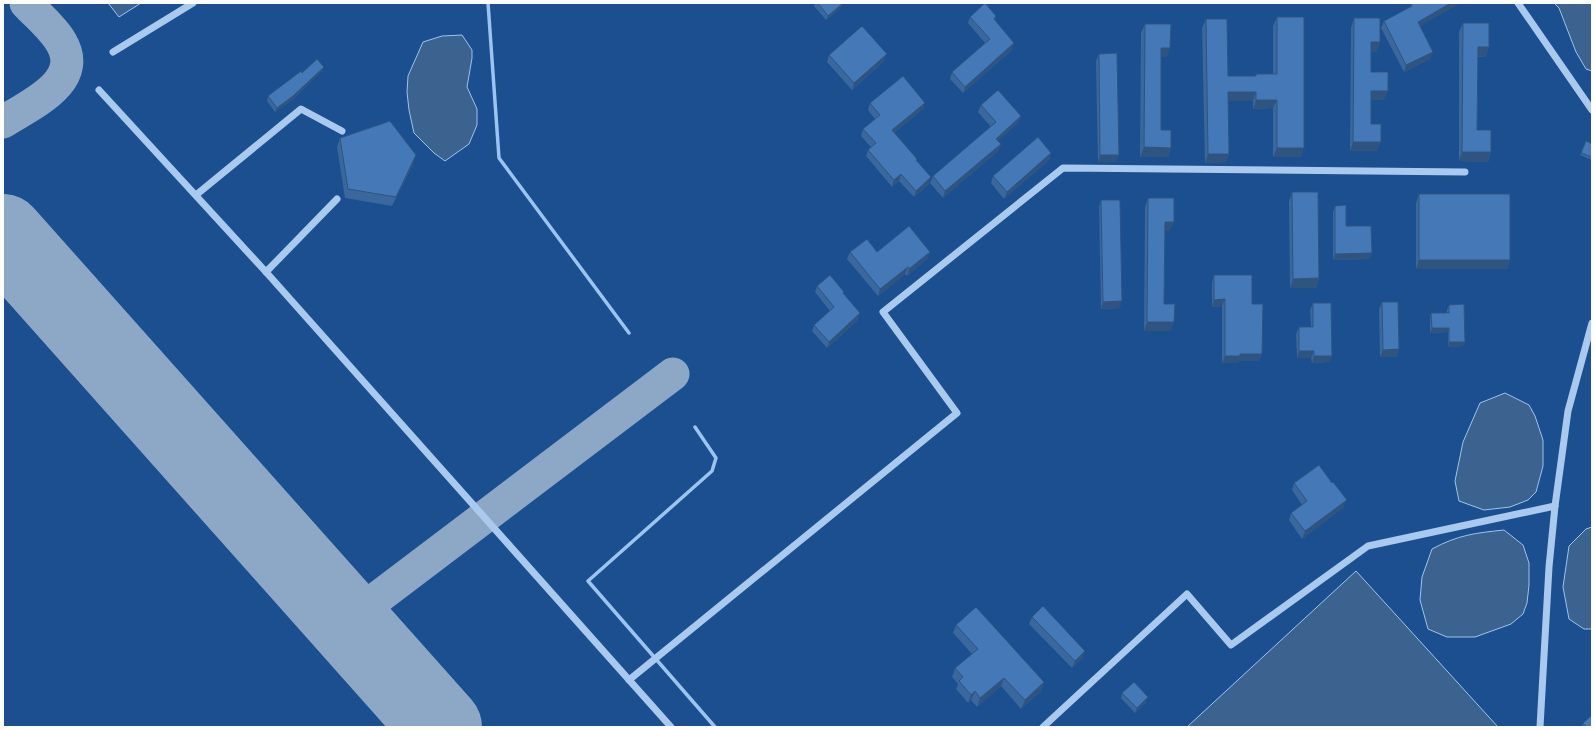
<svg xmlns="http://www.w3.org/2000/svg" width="1595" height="730" font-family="'IBM Plex Sans',sans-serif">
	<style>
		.water { fill: #3c6290; stroke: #9cc4f0 }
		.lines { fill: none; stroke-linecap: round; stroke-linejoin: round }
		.stream { stroke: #9cc4f0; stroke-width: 3.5 }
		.taxiway { stroke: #8da7c7; stroke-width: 33 }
		.runway { stroke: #8da7c7; stroke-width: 82 }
		.minor { stroke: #a9c9ee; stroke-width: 7 }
		.wall { fill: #3a679d }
		.shaded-wall { fill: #305480 }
		.building { fill: #4478b7; stroke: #305480 }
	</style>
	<rect width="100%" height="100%" fill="#1b4f8f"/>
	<g class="water">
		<path d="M 108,3 L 141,3 L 119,17 Z"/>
		<path d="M 1554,3 L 1592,3 L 1592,71 L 1586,69 L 1576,52 L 1559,8 Z"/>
		<path d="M 462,35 L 472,50 L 472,58 L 467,87 L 477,109 L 477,125 L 469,144 L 445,161 L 434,153 L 414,133 L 409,110 L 407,92 L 408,76 L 423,42 L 442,36 Z"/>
		<path d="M 1505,393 L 1529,405 L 1535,416 L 1543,440 L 1543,466 L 1536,492 L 1528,500 L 1510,507 L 1484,510 L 1459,501 L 1455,481 L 1463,442 L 1480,403 Z"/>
		<path d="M 1592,527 L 1592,629 L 1584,629 L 1569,619 L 1563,587 L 1569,546 L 1586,529 Z"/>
		<path d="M 1504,530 L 1523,545 L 1529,563 L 1529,585 L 1527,603 L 1523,614 L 1511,624 L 1475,637 L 1447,637 L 1428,629 L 1420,600 L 1422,577 L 1432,549 C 1458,535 1475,533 1504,530 Z"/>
		<path d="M 1356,571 L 1498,727 L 1187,727 Z"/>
	</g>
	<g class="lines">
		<g class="stream">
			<path d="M 488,3 L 499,158 L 629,333"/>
			<path d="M 695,427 L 716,458 L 712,471 L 588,581 L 715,727"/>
		</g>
		<g class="taxiway">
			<path d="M 3,122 C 29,105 85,82 61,42 C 53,28 37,15 26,3"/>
			<path d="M 347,621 L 673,374"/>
		</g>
		<path class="runway" d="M 3,235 L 441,727"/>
		<g class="minor">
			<path d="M 1518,3 L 1592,110"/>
			<path d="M 113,52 L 193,3"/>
			<path d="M 99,90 L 266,272 L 671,727"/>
			<path d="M 196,195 L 301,109 L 342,131"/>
			<path d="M 266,272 L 337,199"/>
			<path d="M 629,680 L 957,413 L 883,312 L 1063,168 L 1465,172"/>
			<path d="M 1043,727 L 1187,594 L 1231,645 L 1368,546 L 1555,506"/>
			<path d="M 1540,727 L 1549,567 L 1555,506 L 1568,411 L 1592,323"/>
		</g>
	</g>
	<g class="wall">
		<path d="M 815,3 L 842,3 L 841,8 L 826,20 L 814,6 Z"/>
		<path d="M 1411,4 L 1420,26 L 1430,59 L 1404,72 L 1381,28 L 1384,21 L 1410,7 Z"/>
		<path d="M 996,16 L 995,20 L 1012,50 L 963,93 L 950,79 L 952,72 L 985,43 L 968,23 L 970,17 Z"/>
		<path d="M 1277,17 L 1301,157 L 1273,157 L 1273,108 L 1253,109 L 1253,101 L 1228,101 L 1229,154 L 1226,162 L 1205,163 L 1202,28 L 1206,19 L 1228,76 L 1255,76 L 1256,74 L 1273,74 L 1273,26 Z"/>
		<path d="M 1354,18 L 1377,52 L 1371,52 L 1371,72 L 1384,100 L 1371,100 L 1371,124 L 1377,151 L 1350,151 L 1351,28 Z"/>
		<path d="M 1463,23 L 1489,47 L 1485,57 L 1478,57 L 1477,130 L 1491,152 L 1488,162 L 1459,161 L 1459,32 Z"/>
		<path d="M 1145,24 L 1167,57 L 1161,57 L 1161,130 L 1171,148 L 1168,157 L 1140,157 L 1141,33 Z"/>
		<path d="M 1099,54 L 1116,162 L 1098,162 L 1096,61 Z"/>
		<path d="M 829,55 L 884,61 L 852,90 L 827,62 Z"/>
		<path d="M 324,67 L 322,71 L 292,100 L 275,112 L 267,101 L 268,96 L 302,73 Z"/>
		<path d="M 870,103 L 923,109 L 894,133 L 917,159 L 917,161 L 929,184 L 914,197 L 899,181 L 892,187 L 866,156 L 868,150 L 871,147 L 861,136 L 863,129 L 875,119 L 868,110 Z"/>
		<path d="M 981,105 L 1021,116 L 1018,123 L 998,141 L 1001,144 L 998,151 L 943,198 L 930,183 L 933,176 L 991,127 L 978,112 Z"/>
		<path d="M 340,138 L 413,165 L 392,206 L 345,198 L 337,147 Z"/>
		<path d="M 1586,141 L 1592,144 L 1592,160 L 1580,155 Z"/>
		<path d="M 1051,153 L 1049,160 L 1004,199 L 991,183 L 993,176 Z"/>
		<path d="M 1292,192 L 1319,278 L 1316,288 L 1290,288 L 1289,202 Z"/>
		<path d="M 1419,194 L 1510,260 L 1507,269 L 1416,269 L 1416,203 Z"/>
		<path d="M 1148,198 L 1170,231 L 1165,231 L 1164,304 L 1171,331 L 1144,331 L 1145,207 Z"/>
		<path d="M 1101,200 L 1120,308 L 1101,309 L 1099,207 Z"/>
		<path d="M 1335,206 L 1346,226 L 1370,259 L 1333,260 L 1333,212 Z"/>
		<path d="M 850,252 L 930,252 L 927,259 L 907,276 L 905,274 L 878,296 L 847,259 Z"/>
		<path d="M 1214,275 L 1252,304 L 1262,354 L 1259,361 L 1239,361 L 1238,363 L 1222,363 L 1222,306 L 1212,307 L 1212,282 Z"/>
		<path d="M 817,286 L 843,294 L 858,320 L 827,348 L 812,331 L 814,325 L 830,311 L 815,292 Z"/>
		<path d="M 1382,302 L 1399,349 L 1396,357 L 1380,357 L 1379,309 Z"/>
		<path d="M 1313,303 L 1330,362 L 1312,363 L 1311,358 L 1297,358 L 1296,334 L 1299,327 L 1311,327 L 1310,310 Z"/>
		<path d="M 1449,305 L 1463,346 L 1448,347 L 1448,332 L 1430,333 L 1430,318 L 1431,313 L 1447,313 L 1447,310 Z"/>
		<path d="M 1294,483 L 1332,483 L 1344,507 L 1302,539 L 1289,520 L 1291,513 L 1302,505 L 1292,490 Z"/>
		<path d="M 1032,617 L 1083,658 L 1072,668 L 1029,624 Z"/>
		<path d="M 956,625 L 1044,682 L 1041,691 L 1021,709 L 1001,686 L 977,707 L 971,700 L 968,703 L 956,689 L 958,684 L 952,677 L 955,668 L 972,654 L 953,633 Z"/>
		<path d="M 1122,693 L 1146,702 L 1135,713 L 1121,698 Z"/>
		<path d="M 1583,723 L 1592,727 L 1581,727 Z"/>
	</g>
	<g class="shaded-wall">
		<path d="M 843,3 L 841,8 L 826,20 L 828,16 Z"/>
		<path d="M 1451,3 L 1461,3 L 1415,29 L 1418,22 Z"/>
		<path d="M 1371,42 L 1380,42 L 1377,52 L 1368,52 Z"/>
		<path d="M 1014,43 L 1012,50 L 963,93 L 965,87 Z"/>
		<path d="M 1478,47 L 1489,47 L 1485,57 L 1474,56 Z"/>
		<path d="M 1161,48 L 1170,48 L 1167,57 L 1158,57 Z"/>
		<path d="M 1433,52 L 1430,59 L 1404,72 L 1406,65 Z"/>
		<path d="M 887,54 L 884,61 L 852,90 L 854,83 Z"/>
		<path d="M 324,67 L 322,71 L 292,100 L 275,112 L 277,108 Z"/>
		<path d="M 1371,91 L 1388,91 L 1384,100 L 1367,100 Z"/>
		<path d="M 1228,92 L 1256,92 L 1253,101 L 1225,101 Z"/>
		<path d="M 1256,100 L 1277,100 L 1273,108 L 1253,109 Z"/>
		<path d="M 925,103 L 923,109 L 889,137 L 892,130 Z"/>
		<path d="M 1021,116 L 1018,123 L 993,146 L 996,139 Z"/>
		<path d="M 1353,142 L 1381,142 L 1377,151 L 1350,151 Z"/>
		<path d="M 1001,144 L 998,151 L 943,198 L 945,191 Z"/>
		<path d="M 1144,147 L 1171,148 L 1168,157 L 1140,157 Z"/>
		<path d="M 1277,148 L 1304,148 L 1301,157 L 1273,157 Z"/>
		<path d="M 1462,152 L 1491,152 L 1488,162 L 1459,161 Z"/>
		<path d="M 1051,153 L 1049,160 L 1004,199 L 1007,192 Z"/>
		<path d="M 1208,154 L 1229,154 L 1226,162 L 1205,163 Z"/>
		<path d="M 416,155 L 413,165 L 392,206 L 396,197 Z"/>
		<path d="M 1100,155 L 1119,155 L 1116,162 L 1098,162 Z"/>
		<path d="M 901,174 L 899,181 L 892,187 L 894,180 Z"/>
		<path d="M 931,177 L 929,184 L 914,197 L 916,191 Z"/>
		<path d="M 1165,222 L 1174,222 L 1170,231 L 1162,231 Z"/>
		<path d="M 930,252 L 927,259 L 907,276 L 909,269 Z"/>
		<path d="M 1372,253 L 1370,259 L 1333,260 L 1335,254 Z"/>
		<path d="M 1419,260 L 1510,260 L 1507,269 L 1416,269 Z"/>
		<path d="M 908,267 L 905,274 L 878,296 L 880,289 Z"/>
		<path d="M 1319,278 L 1316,288 L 1290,288 L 1293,279 Z"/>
		<path d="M 1225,299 L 1222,306 L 1212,307 L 1214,300 Z"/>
		<path d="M 1122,301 L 1120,308 L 1101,309 L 1103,302 Z"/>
		<path d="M 860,313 L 858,320 L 827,348 L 829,342 Z"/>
		<path d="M 1147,322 L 1174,322 L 1171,331 L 1144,331 Z"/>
		<path d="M 1432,328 L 1449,328 L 1448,332 L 1430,333 Z"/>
		<path d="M 1449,342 L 1465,342 L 1463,346 L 1448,347 Z"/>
		<path d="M 1399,349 L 1396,357 L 1380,357 L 1383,350 Z"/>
		<path d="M 1299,351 L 1314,351 L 1311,358 L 1297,358 Z"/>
		<path d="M 1240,354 L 1262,354 L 1259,361 L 1239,361 L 1238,363 L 1222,363 L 1225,356 Z"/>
		<path d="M 1314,356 L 1332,356 L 1330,362 L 1312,363 Z"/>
		<path d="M 1347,500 L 1344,507 L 1302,539 L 1305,531 Z"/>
		<path d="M 1085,651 L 1083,658 L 1072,668 L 1075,661 Z"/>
		<path d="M 1004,678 L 1001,686 L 977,707 L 980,698 Z"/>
		<path d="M 1044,682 L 1041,691 L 1021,709 L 1025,700 Z"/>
		<path d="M 975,691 L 971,700 L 968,703 L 971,695 Z"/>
		<path d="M 1148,697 L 1146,702 L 1135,713 L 1137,708 Z"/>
	</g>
	<g class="building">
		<path d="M 818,3 L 843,3 L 828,16 Z"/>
		<path d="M 985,3 L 996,16 L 994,19 L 1014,43 L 965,87 L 952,72 L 990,39 L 970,17 Z"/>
		<path d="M 1412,3 L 1451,3 L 1418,22 L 1433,52 L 1406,65 L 1384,21 L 1412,6 L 1411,4 Z"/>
		<path d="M 1277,17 L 1304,17 L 1304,148 L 1277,148 L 1277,100 L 1256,100 L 1256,92 L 1228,92 L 1229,154 L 1208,154 L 1206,19 L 1227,19 L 1228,76 L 1256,76 L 1256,74 L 1277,74 Z"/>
		<path d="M 1354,18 L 1380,18 L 1380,42 L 1371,42 L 1371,72 L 1388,72 L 1388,91 L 1371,91 L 1371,124 L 1381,124 L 1381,142 L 1353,142 Z"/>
		<path d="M 1463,23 L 1489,23 L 1489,47 L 1478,47 L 1477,130 L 1491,130 L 1491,152 L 1462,152 Z"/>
		<path d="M 1145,24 L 1171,24 L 1170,48 L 1161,48 L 1161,130 L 1171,130 L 1171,148 L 1144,147 Z"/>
		<path d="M 862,26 L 887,54 L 854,83 L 829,55 Z"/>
		<path d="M 1117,53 L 1119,155 L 1100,155 L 1099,54 Z"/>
		<path d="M 317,59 L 324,67 L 293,96 L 277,108 L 268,96 L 301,71 L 302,73 Z"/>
		<path d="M 903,76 L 925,103 L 892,130 L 917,159 L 916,160 L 931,177 L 916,191 L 901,174 L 894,180 L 868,150 L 876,143 L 863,129 L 880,115 L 870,103 Z"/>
		<path d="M 998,90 L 1021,116 L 996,139 L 1001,144 L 945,191 L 933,176 L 996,122 L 981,105 Z"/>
		<path d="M 390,121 L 416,155 L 396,197 L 348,189 L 340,138 Z"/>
		<path d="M 1038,137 L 1051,153 L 1007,192 L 993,176 Z"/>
		<path d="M 1586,141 L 1592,144 L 1592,157 L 1581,153 Z"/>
		<path d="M 1292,192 L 1318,192 L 1319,278 L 1293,279 Z"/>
		<rect x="1419" y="194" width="91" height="66"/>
		<path d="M 1148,198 L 1174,198 L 1174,222 L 1165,222 L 1164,304 L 1175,304 L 1174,322 L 1147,322 Z"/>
		<path d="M 1101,200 L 1120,200 L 1122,301 L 1103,302 Z"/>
		<path d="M 1346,205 L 1346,226 L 1371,226 L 1372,253 L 1335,254 L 1335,206 Z"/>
		<path d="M 909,226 L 930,252 L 909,269 L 908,267 L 880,289 L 850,252 L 867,239 L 877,252 Z"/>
		<path d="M 830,275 L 844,292 L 843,293 L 860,313 L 829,342 L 814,325 L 834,307 L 817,286 Z"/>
		<path d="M 1214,275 L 1252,275 L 1252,304 L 1263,304 L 1262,354 L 1240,354 L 1240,356 L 1225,356 L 1225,299 L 1214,300 Z"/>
		<path d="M 1382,302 L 1398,302 L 1399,349 L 1383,350 Z"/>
		<path d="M 1313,303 L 1331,303 L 1332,356 L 1314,356 L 1314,351 L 1299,351 L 1299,327 L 1313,327 Z"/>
		<path d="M 1464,304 L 1465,342 L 1449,342 L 1449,328 L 1432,328 L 1431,313 L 1449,313 L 1449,305 Z"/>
		<path d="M 1319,465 L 1332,483 L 1333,482 L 1347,500 L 1305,531 L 1291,513 L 1307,501 L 1294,483 Z"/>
		<path d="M 1043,606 L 1085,651 L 1075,661 L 1032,617 Z"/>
		<path d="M 976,607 L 1044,682 L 1025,700 L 1004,678 L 980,698 L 975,691 L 971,695 L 959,681 L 963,677 L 955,668 L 978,649 L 956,625 Z"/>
		<path d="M 1134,682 L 1148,697 L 1137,708 L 1122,693 Z"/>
		<path d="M 1592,715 L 1592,727 L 1586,727 L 1583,723 Z"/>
	</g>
	<rect width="1595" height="730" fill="none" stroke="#ffffff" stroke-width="8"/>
</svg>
